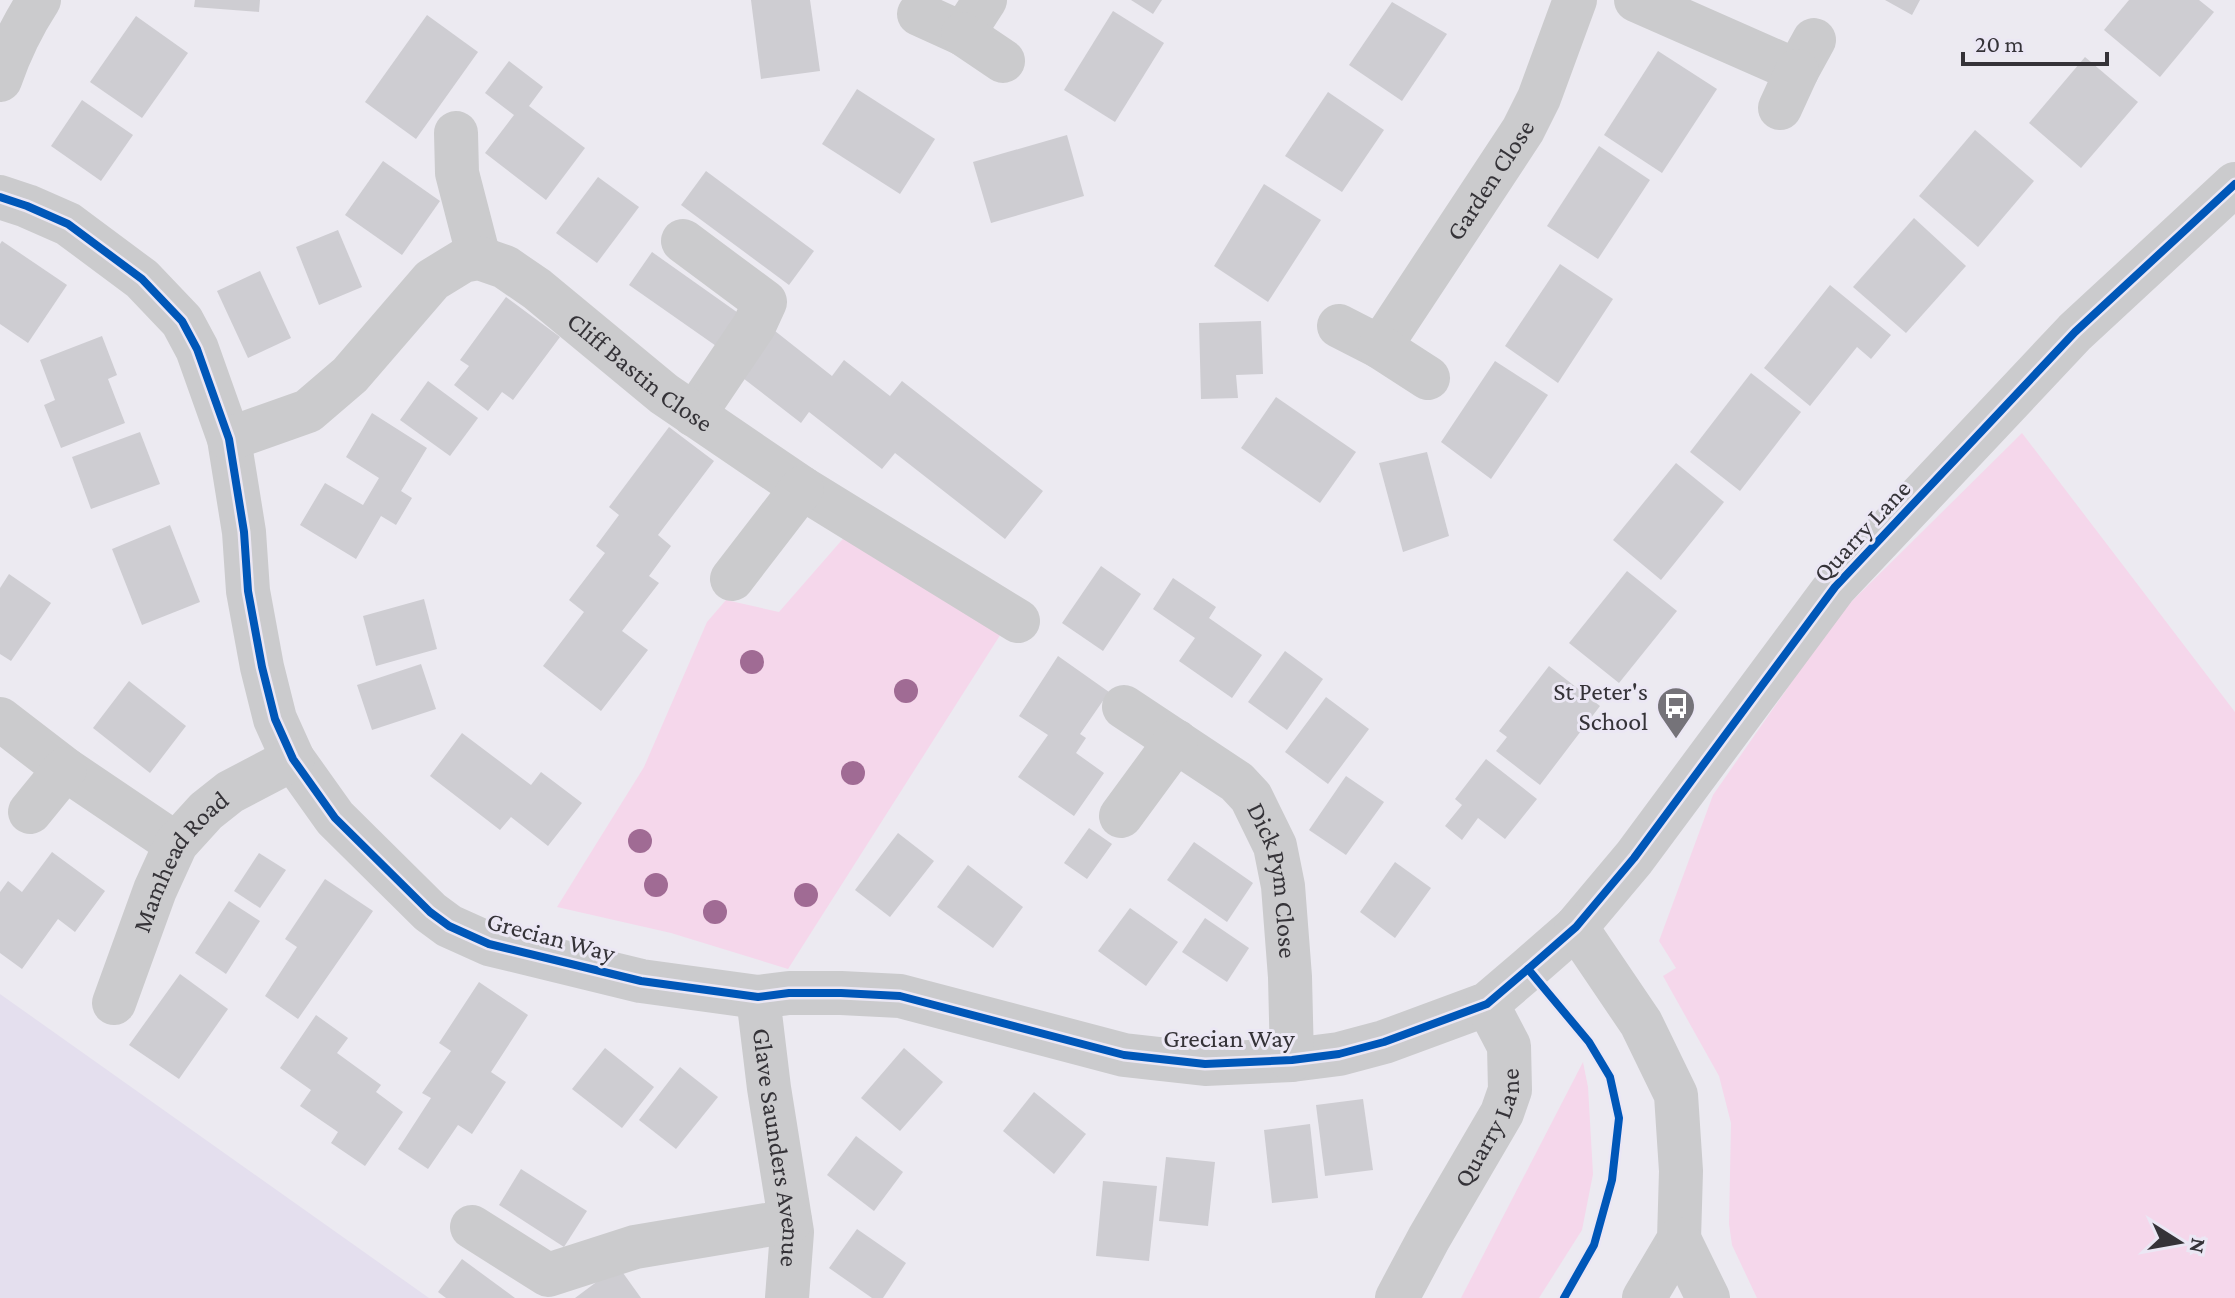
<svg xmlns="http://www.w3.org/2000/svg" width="2235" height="1298" font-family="'Crimson Pro',serif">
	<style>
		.built { fill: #e4dfee }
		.green { fill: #f5d7eb }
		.building { fill: #cecdd2 }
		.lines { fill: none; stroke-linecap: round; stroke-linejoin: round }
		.minor { stroke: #cbcbcd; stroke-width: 44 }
		.cycleway-casing { stroke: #ebe7f4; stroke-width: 13 }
		.cycleway { stroke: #0057b8; stroke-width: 8 }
		.tree { fill: #a06b94 }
		.labels { text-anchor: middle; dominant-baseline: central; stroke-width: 6; stroke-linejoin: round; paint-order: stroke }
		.street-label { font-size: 26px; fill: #353338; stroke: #ebe7f4 }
		.poi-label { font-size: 26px; fill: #353338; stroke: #ebe7f4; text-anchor: end }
	</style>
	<rect width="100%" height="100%" fill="#eceaf1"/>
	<path class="built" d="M 0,994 L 429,1298 L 0,1298 Z"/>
	<g class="green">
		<path d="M 2022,433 L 2235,712 L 2235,1298 L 1757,1298 L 1732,1245 L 1729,1224 L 1731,1123 L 1719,1076 L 1663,976 L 1676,968 L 1659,941 L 1713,795 L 1839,614 Z"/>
		<path d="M 848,533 L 1004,629 L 788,969 L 671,933 L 557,907 L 644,767 L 707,622 L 726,600 L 779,612 Z"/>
		<path d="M 1583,1062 L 1588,1087 L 1593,1174 L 1582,1230 L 1539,1298 L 1461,1298 Z"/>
	</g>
	<g class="building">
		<path d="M 195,0 L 260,0 L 259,12 L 194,7 Z"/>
		<path d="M 751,0 L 810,0 L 820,71 L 761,79 Z"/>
		<path d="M 1131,0 L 1162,0 L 1153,14 Z"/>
		<path d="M 1885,0 L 1920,0 L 1912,15 Z"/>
		<path d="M 2129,0 L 2199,0 L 2214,12 L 2160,77 L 2104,30 Z"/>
		<path d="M 1392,2 L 1447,34 L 1402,101 L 1349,65 Z"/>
		<path d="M 1113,11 L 1164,43 L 1115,122 L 1064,90 Z"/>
		<path d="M 427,15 L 478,52 L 416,139 L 365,102 Z"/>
		<path d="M 136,16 L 188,53 L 142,118 L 90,82 Z"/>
		<path d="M 1658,51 L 1717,89 L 1662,173 L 1604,135 Z"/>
		<path d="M 2085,57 L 2138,102 L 2081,168 L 2029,123 Z"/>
		<path d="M 509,61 L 543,87 L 529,106 L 585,148 L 546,200 L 485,153 L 514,115 L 485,93 Z"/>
		<path d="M 857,89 L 935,139 L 900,194 L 822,144 Z"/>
		<path d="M 1328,92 L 1384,130 L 1342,192 L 1285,156 Z"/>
		<path d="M 82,100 L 133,135 L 101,181 L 51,146 Z"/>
		<path d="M 1975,130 L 2034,181 L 1978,247 L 1919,196 Z"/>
		<path d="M 1067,135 L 1084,196 L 991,223 L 973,162 Z"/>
		<path d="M 1599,146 L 1650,180 L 1598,259 L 1547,226 Z"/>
		<path d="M 383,161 L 440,201 L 402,255 L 345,215 Z"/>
		<path d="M 706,171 L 814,251 L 789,285 L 681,205 Z"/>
		<path d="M 598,177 L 639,207 L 597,263 L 556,233 Z"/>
		<path d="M 1264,184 L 1321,220 L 1268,302 L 1214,266 Z"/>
		<path d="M 1914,218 L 1966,266 L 1906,333 L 1853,287 Z"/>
		<path d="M 338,230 L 362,287 L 319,305 L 296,247 Z"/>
		<path d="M 2,241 L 67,285 L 28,343 L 0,324 L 0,244 Z"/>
		<path d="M 652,252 L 741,315 L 719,348 L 629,285 Z"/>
		<path d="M 1560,264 L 1613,299 L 1558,383 L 1505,346 Z"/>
		<path d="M 260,271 L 291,338 L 248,358 L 217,291 Z"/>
		<path d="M 1830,285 L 1891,335 L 1871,359 L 1857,347 L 1810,406 L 1764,368 Z"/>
		<path d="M 506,297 L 560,337 L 513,400 L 502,392 L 488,411 L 454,385 L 469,366 L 460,360 Z"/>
		<path d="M 1261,321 L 1263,374 L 1236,375 L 1238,398 L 1201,399 L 1199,323 Z"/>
		<path d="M 775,331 L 832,376 L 844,360 L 890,396 L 902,381 L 1043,491 L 1005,539 L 895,453 L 882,469 L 809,412 L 801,423 L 739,375 Z"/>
		<path d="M 102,336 L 117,375 L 108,379 L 125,423 L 61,448 L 44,405 L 55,400 L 40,360 Z"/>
		<path d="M 1495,361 L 1548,395 L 1491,479 L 1441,442 Z"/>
		<path d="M 1751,373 L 1801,412 L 1740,491 L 1690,452 Z"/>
		<path d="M 428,381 L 478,418 L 450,456 L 400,420 Z"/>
		<path d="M 1276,397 L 1356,452 L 1320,503 L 1241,448 Z"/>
		<path d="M 372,413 L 427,448 L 401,491 L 412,498 L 396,525 L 381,516 L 356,559 L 300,525 L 325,483 L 363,505 L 379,478 L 346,457 Z"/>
		<path d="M 669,427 L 714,461 L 658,535 L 671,546 L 649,576 L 659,583 L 622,631 L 648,650 L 601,711 L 543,666 L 584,612 L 569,600 L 605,553 L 596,546 L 619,515 L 609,507 Z"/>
		<path d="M 140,432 L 160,484 L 91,509 L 72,457 Z"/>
		<path d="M 1427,452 L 1449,536 L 1403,552 L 1379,463 Z"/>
		<path d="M 1676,463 L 1724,502 L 1661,580 L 1613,540 Z"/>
		<path d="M 170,525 L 200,602 L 142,625 L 112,549 Z"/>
		<path d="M 1101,566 L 1141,594 L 1103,651 L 1062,623 Z"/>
		<path d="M 1627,571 L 1677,611 L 1619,683 L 1569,643 Z"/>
		<path d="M 9,574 L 51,603 L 11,661 L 0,654 L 0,588 Z"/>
		<path d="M 1173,578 L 1216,607 L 1209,618 L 1262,655 L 1232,698 L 1179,661 L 1195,638 L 1153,609 Z"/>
		<path d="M 424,599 L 437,649 L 376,666 L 363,616 Z"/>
		<path d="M 1285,651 L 1323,679 L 1287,730 L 1248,702 Z"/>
		<path d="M 1058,656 L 1109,692 L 1080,734 L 1086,738 L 1076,753 L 1104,773 L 1074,816 L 1018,777 L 1048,735 L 1019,716 Z"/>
		<path d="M 421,664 L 436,709 L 372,730 L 357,685 Z"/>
		<path d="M 1549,666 L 1600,706 L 1540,785 L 1496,751 L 1507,737 L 1499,731 Z"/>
		<path d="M 129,681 L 186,726 L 150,773 L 93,728 Z"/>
		<path d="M 1326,697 L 1369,729 L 1328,784 L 1285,752 Z"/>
		<path d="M 462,733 L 531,785 L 541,772 L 582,803 L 548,846 L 511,817 L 500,830 L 430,776 Z"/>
		<path d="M 1486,759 L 1537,799 L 1505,839 L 1478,818 L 1462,840 L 1445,826 L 1462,805 L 1455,799 Z"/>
		<path d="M 1346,776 L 1384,802 L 1346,855 L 1309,830 Z"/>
		<path d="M 1089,828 L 1112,844 L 1087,879 L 1064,863 Z"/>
		<path d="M 898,833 L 934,861 L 890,917 L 855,890 Z"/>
		<path d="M 1194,842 L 1253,883 L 1227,922 L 1167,880 Z"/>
		<path d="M 52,852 L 105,891 L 75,932 L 58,919 L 22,969 L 0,953 L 0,892 L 8,881 L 22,892 Z"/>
		<path d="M 259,853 L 286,870 L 260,908 L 234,891 Z"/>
		<path d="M 1395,862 L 1431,888 L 1395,938 L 1360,912 Z"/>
		<path d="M 968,865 L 1023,907 L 993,948 L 937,907 Z"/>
		<path d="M 325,879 L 373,911 L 298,1019 L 265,996 L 297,947 L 285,939 Z"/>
		<path d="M 229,901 L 260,921 L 226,974 L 195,953 Z"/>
		<path d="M 1130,908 L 1178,942 L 1146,986 L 1098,951 Z"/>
		<path d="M 1205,918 L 1249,948 L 1227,982 L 1182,952 Z"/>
		<path d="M 180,974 L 228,1009 L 179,1079 L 129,1045 Z"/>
		<path d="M 479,982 L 528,1015 L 491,1072 L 506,1082 L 472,1134 L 458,1125 L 428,1169 L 398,1149 L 431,1098 L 422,1093 L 451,1051 L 439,1043 Z"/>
		<path d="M 316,1015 L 348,1038 L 337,1053 L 381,1085 L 376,1092 L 403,1112 L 365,1166 L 331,1143 L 338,1132 L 300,1106 L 311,1090 L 280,1068 Z"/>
		<path d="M 605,1048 L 654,1087 L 622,1128 L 572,1089 Z"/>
		<path d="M 904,1048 L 943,1082 L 900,1131 L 861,1098 Z"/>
		<path d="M 680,1067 L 718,1097 L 676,1149 L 639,1120 Z"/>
		<path d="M 1034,1092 L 1086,1134 L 1054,1174 L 1003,1131 Z"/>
		<path d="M 1363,1099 L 1373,1170 L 1325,1176 L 1316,1105 Z"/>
		<path d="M 1310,1124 L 1318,1198 L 1272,1203 L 1264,1130 Z"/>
		<path d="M 856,1136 L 903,1172 L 874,1211 L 827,1175 Z"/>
		<path d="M 1166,1157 L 1215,1162 L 1208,1226 L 1159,1221 Z"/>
		<path d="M 521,1169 L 587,1211 L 564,1247 L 499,1205 Z"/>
		<path d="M 1103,1181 L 1157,1186 L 1149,1261 L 1096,1256 Z"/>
		<path d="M 857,1229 L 906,1263 L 883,1298 L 872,1298 L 829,1268 Z"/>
		<path d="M 462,1259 L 515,1298 L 446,1298 L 438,1292 Z"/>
		<path d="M 618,1266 L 641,1298 L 575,1298 Z"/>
	</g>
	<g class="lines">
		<g class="minor">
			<path d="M 1636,0 L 1797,71 L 1814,40"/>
			<path d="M 919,14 L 963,34 L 985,0"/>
			<path d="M 963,34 L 1003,61"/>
			<path d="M 0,80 C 10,51 22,26 39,0"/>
			<path d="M 1780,108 L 1797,71"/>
			<path d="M 456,133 L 457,173 L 479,258"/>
			<path d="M 0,197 L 27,206 L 68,224 L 142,279 L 182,321 L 197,349 L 229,439 L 244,532 L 248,591 L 262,667 L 275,719 L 293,759 L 335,818 L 430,912 L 449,926 L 489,944 L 641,981 L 758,997 L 789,993 L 841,993 L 900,996 L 1124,1055 L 1205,1064 L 1292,1060 L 1339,1054 L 1384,1042 L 1487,1004 L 1528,969 L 1576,927 L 1634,858 L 1835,587 L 2075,332 L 2235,184"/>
			<path d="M 683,241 L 765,302 L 754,326 L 694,415"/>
			<path id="s1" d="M 1339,326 L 1380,347 L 1523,130 L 1539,98 L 1575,0"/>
			<path d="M 1380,347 L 1428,378"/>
			<path id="s2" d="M 229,439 L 308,411 L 350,375 L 432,280 L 463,261 L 479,258 L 505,267 L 537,289 L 664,394 L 802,488 L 1018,621"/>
			<path d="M 732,579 L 802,488"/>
			<path id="s3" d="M 1124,707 L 1237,782 L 1251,797 L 1275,846 L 1283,886 L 1290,977 L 1292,1060"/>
			<path d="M 0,719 L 65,769 L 176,844"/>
			<path d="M 30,812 L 65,769"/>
			<path d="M 1121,816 L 1176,741"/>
			<path d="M 1576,927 L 1641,1023 L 1676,1095 L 1681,1171 L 1679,1239 L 1644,1298"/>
			<path id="s4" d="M 758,997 L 769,1088 L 792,1232 L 787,1298"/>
			<path id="s5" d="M 114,1003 L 155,890 L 176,844 L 206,811 L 230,792 L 293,759"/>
			<path d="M 472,1227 L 548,1275 L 635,1247 L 790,1221"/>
			<path d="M 1679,1239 L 1708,1298"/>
			<path id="s6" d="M 1397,1298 L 1429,1238 L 1502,1113 L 1510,1090 L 1509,1046 L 1487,1004"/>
		</g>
		<defs>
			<g id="cycleway">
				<path d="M 0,197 L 27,206 L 68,224 L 142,279 L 182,321 L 197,349 L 229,439 L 244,532 L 248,591 L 262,667 L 275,719 L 293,759 L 335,818 L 430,912 L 449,926 L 489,944 L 641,981 L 758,997 L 789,993 L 841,993 L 900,996 L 1124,1055 L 1205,1064 L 1292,1060 L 1339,1054 L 1384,1042 L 1487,1004 L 1528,969 L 1576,927 L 1634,858 L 1835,587 L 2075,332 L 2235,184"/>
				<path d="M 1528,969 L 1589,1042 L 1610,1077 L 1619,1118 L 1612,1180 L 1594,1245 L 1564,1298"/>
			</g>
		</defs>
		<use href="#cycleway" class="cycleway-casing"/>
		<use href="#cycleway" class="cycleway"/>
	</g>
	<g class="tree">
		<circle cx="752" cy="662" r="12"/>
		<circle cx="906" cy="691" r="12"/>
		<circle cx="853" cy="773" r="12"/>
		<circle cx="640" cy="841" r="12"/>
		<circle cx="656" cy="885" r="12"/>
		<circle cx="806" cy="895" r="12"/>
		<circle cx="715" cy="912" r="12"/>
	</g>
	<defs>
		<symbol id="bus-pin" viewBox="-11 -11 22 30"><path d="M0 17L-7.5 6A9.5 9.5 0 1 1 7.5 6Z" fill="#757379" stroke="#ebe7f4"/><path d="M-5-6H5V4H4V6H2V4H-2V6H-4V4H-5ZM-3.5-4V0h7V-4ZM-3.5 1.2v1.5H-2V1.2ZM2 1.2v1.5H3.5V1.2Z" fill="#fff"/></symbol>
	</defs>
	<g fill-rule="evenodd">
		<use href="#bus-pin" x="1654" y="684" width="44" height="60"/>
	</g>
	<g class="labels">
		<g class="street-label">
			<text stroke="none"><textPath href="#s1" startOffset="246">Garden Close</textPath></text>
			<text stroke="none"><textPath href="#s2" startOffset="516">Cliff Bastin Close</textPath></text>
			<text transform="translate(1862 531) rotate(-47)">Quarry Lane</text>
			<text stroke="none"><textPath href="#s5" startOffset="158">Mamhead Road</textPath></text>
			<text stroke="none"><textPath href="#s3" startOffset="244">Dick Pym Close</textPath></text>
			<text transform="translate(551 937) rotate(15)">Grecian Way</text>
			<text x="1229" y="1038">Grecian Way</text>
			<text stroke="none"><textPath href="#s6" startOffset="194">Quarry Lane</textPath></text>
			<text stroke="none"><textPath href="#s4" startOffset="152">Glave Saunders Avenue</textPath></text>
		</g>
		<g class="poi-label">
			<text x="1648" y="691">St Peter's<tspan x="1648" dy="30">School</tspan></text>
		</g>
	</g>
	<g transform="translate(2179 1242) rotate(101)" stroke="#ebe7f4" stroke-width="6" paint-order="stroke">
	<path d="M0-6L14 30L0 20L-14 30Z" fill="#353338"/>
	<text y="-12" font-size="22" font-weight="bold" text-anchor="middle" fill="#353338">N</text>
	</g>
	<path d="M1963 52v12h144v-12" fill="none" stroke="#353338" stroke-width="4"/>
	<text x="1975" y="52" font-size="24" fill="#353338" stroke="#ebe7f4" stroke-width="6" paint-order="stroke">20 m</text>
</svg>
